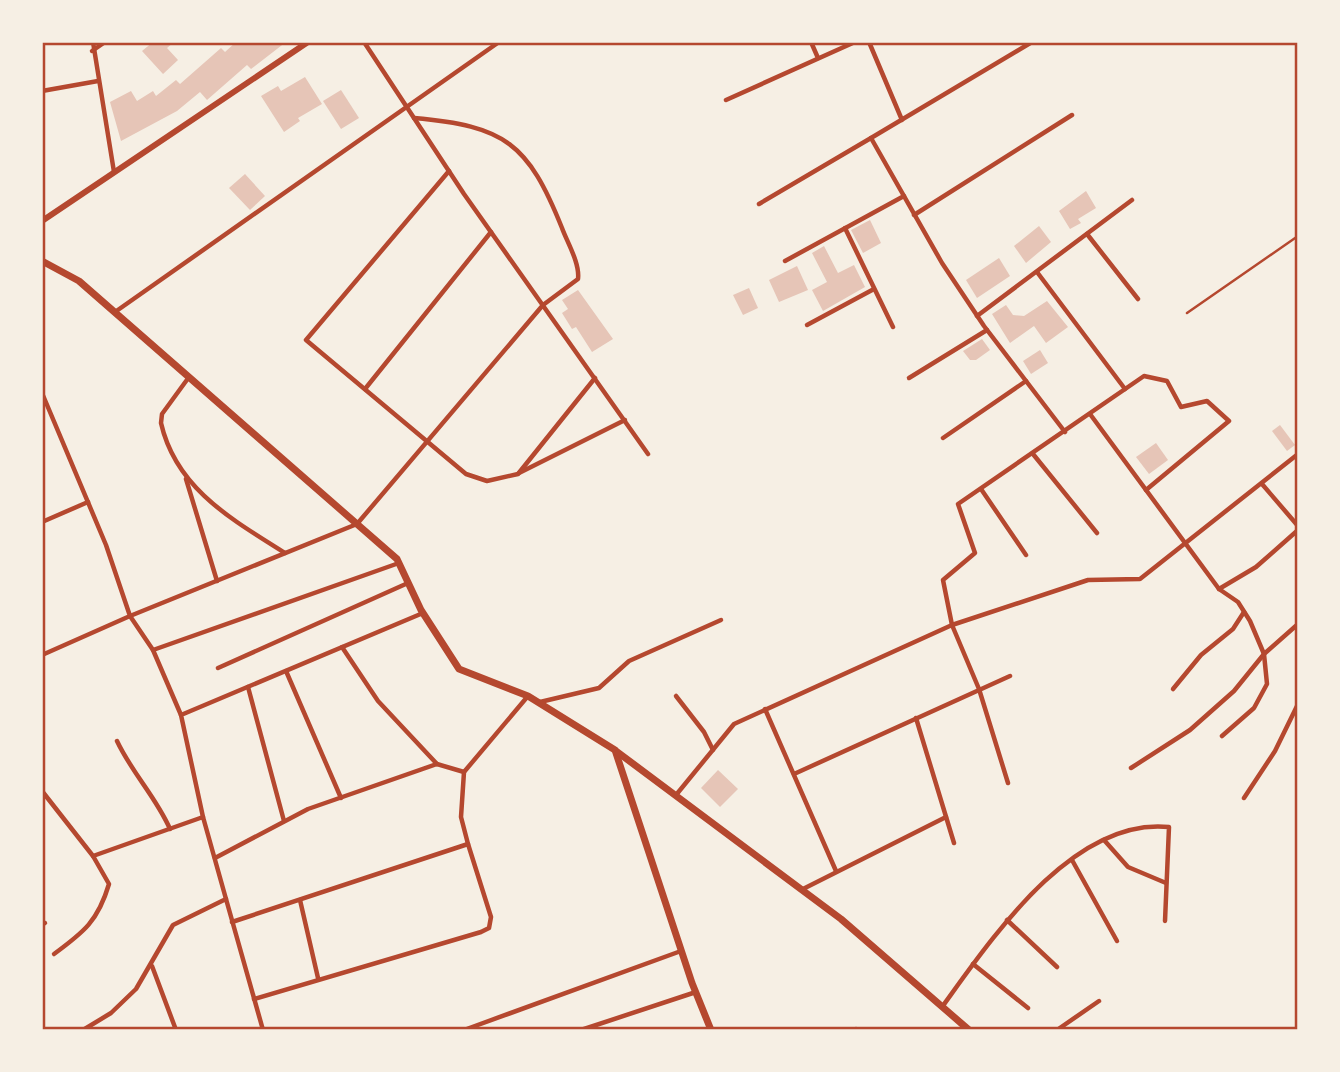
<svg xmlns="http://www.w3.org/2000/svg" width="1340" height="1072" font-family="'Alegreya Sans',sans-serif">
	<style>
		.building { fill: #e6c5b7 }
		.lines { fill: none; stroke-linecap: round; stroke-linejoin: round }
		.service { stroke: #b5482f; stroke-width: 2.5 }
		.minor { stroke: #b5482f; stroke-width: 4.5 }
		.tertiary { stroke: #b5482f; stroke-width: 6 }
		.secondary { stroke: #b5482f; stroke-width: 7 }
		.neatline { fill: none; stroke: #b5482f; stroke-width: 2.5 }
	</style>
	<rect width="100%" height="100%" fill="#f6efe4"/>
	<g class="building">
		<path d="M 153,42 L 174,42 L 167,48 L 178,60 L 163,74 L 142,51 Z"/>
		<path d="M 236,42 L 286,42 L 251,69 L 247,65 L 207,100 L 200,92 L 177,111 L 121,141 L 110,102 L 131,91 L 137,101 L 153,91 L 156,96 L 176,80 L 180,84 L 221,48 L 225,52 Z"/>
		<path d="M 305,77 L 322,104 L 298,118 L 300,121 L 284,132 L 261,96 L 278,86 L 281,91 Z"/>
		<path d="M 341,90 L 359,118 L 341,129 L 323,101 Z"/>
		<path d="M 245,174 L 265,196 L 250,210 L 229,188 Z"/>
		<path d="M 1086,191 L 1096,208 L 1078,219 L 1081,223 L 1070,229 L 1059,211 Z"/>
		<path d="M 870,220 L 881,243 L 863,253 L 851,230 Z"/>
		<path d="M 1039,226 L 1051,242 L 1026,263 L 1014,246 Z"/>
		<path d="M 824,246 L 838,273 L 854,265 L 865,287 L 823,311 L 812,290 L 827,282 L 812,253 Z"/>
		<path d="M 999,258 L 1010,276 L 977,298 L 966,280 Z"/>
		<path d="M 797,266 L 808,290 L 779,302 L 769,280 Z"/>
		<path d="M 749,288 L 758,308 L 743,315 L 733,295 Z"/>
		<path d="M 578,290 L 613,339 L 592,352 L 576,327 L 572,329 L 562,313 L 568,309 L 562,300 Z"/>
		<path d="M 1047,301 L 1068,327 L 1046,343 L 1034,326 L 1010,343 L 992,314 L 1006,305 L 1013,315 L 1024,316 Z"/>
		<path d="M 982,339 L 990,350 L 976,360 L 970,360 L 963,351 Z"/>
		<path d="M 1040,350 L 1048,363 L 1031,374 L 1023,361 Z"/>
		<path d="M 1280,425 L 1295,445 L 1287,451 L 1272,431 Z"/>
		<path d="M 1156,443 L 1168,460 L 1149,474 L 1136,457 Z"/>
		<path d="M 718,770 L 738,789 L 720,807 L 701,788 Z"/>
	</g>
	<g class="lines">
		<path class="service" d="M 1187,313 L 1298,236"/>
		<g class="minor">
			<path d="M 93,42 L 114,172"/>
			<path d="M 364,42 L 464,194 L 648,454"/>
			<path d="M 811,42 L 818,58"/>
			<path d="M 869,42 L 902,120"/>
			<path d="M 1032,42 L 871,138 L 942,263 L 984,326 L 1065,432"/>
			<path d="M 92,51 L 105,42"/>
			<path d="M 42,91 L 98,81"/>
			<path d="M 726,100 L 855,42"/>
			<path d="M 449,171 L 306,340 L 466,474 L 487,481 L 518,474 L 595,378"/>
			<path d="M 759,204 L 871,138"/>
			<path d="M 914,215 L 1072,115"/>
			<path d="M 845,228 L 893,327"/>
			<path d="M 1087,234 L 1138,299"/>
			<path d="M 785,261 L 904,196"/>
			<path d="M 1037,272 L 1125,389"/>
			<path d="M 115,312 L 499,42"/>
			<path d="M 977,316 L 1132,200"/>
			<path d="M 807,325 L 874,289"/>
			<path d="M 189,377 L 162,414 L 161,423 C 176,489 233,520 285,553"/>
			<path d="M 909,378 L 987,330"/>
			<path d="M 365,389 L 491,232"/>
			<path d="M 42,393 L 106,545 L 130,616 L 42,655"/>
			<path d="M 1090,414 L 1219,589 L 1238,602 L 1250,621 L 1264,654 L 1267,684 L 1254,708 L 1222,736"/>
			<path d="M 943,438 L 1026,381"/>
			<path d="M 1033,454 L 1097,533"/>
			<path d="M 519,473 L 625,420"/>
			<path d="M 186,479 L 217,581"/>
			<path d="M 1262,484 L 1298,526"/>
			<path d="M 981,489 L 1026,555"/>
			<path d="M 42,522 L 88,502"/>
			<path d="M 1219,589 L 1256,567 L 1298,530"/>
			<path d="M 342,647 L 378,701 L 437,764"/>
			<path d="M 153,650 L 130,616 L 357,524 L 543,305 L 578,279 C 580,263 567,242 562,228 C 528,143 505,126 414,118"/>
			<path d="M 218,668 L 408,583"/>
			<path d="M 286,671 L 341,798"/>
			<path d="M 248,687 L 284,821"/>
			<path d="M 1173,689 L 1201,655 L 1233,629 L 1244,612"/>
			<path d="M 676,696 L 704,732 L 713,750"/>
			<path d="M 540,702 L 599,688 L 629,661 L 721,620"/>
			<path d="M 765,709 L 836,871"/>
			<path d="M 181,715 L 153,650 L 399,563"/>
			<path d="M 916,718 L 954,843"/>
			<path d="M 117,741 C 132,773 156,797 170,829"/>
			<path d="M 1131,768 L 1190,730 L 1234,691 L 1264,654 L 1298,624"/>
			<path d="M 794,774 L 1010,676"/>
			<path d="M 1008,783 L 979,689 L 952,625 L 943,580 L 975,553 L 958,504 L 1144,376 L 1167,381 L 1181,407 L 1207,401 L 1229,421 L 1146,490"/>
			<path d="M 42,791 L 93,856 L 203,817 L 226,899"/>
			<path d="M 676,795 L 734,724 L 952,625 L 1088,580 L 1140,579 L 1298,454"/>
			<path d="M 1244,798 L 1275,751 L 1298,704"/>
			<path d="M 203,817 L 181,715 L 423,613"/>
			<path d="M 1104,840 L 1128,867 L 1166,883"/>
			<path d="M 468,844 L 461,817 L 464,772 L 528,696"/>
			<path d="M 215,858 L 308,809 L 437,764 L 464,772"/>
			<path d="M 1072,860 L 1117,941"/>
			<path d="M 801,890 L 946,817"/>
			<path d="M 300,900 L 318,978"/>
			<path d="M 1007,920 L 1057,967"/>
			<path d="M 232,922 L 468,844 L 491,917 L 489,928 L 481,932 L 254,999"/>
			<path d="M 42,925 L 45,923"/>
			<path d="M 54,954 C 84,932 98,921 109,884 L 93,856"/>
			<path d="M 973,964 L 1028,1008"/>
			<path d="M 152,966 L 176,1030"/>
			<path d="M 942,1007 C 992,938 1073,817 1169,827 L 1165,921"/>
			<path d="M 856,1029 L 856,1030"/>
			<path d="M 83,1030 L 111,1013 L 136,989 L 173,925 L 226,899 L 263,1030"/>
			<path d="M 464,1030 L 681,951"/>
			<path d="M 581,1030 L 696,992"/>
			<path d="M 1057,1030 L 1099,1001"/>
		</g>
		<path class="tertiary" d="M 42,221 L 308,42"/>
		<g class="secondary">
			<path d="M 42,261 L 79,281 L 397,559 L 421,610 L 459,669 L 528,696 L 615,750 L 692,983 L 711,1030"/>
			<path d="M 616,751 L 841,919 L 969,1030"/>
		</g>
	</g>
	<rect width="1340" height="1072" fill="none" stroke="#f6efe4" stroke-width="88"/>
	<rect x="44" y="44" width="1252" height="984" class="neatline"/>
</svg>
